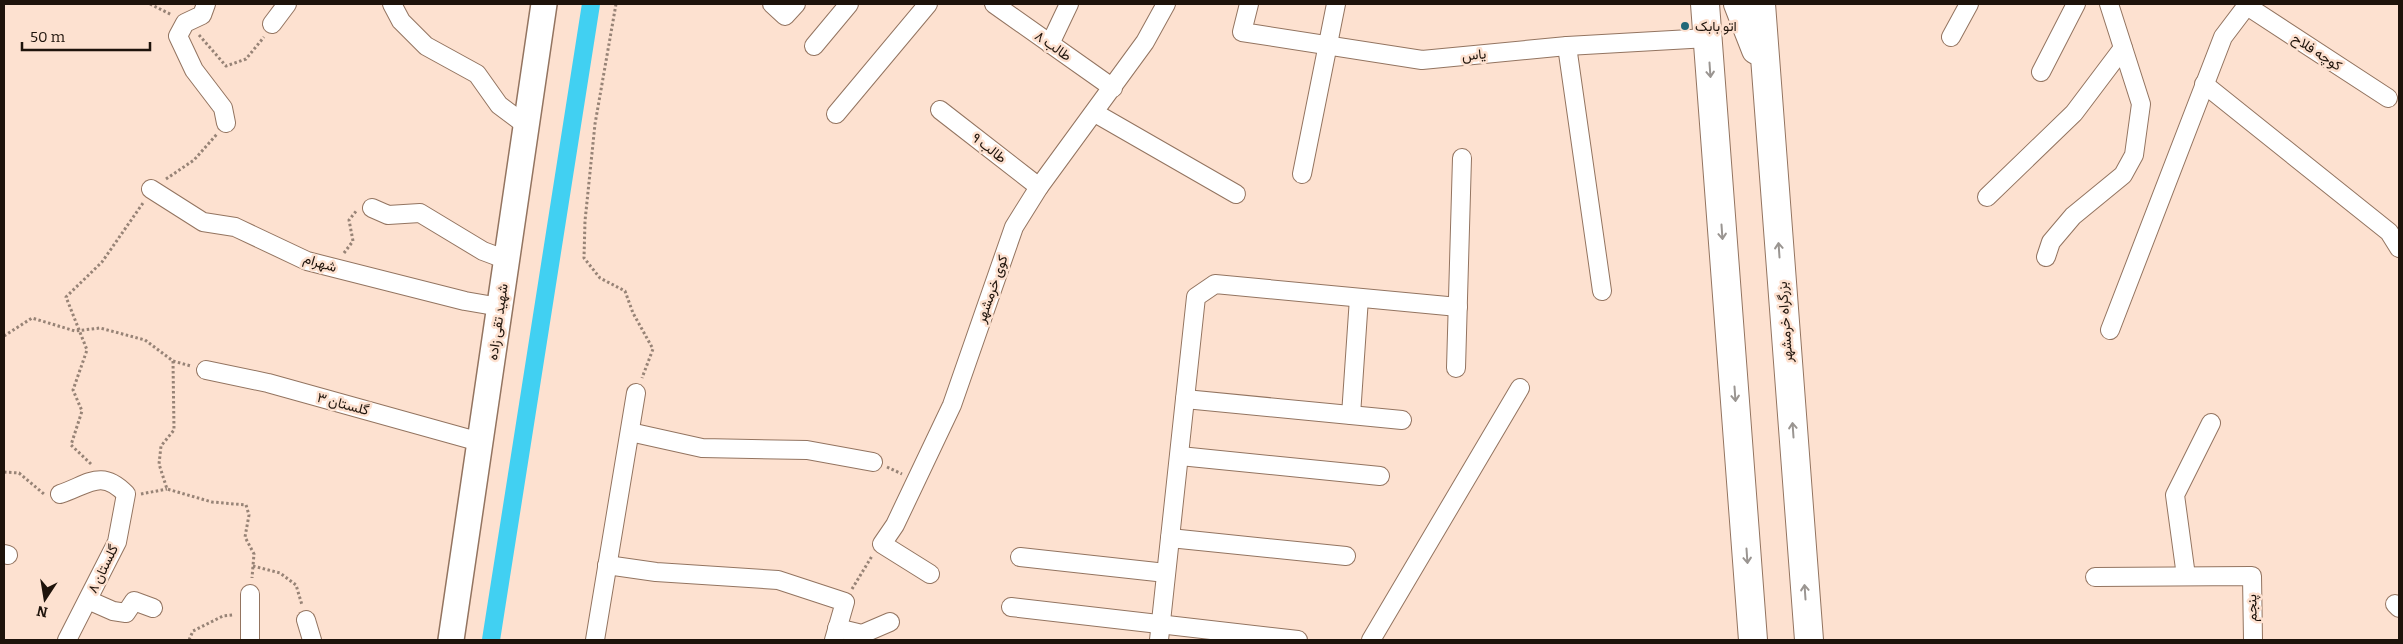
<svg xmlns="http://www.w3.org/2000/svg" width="2403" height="644" font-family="Bitter,Vazirmatn,serif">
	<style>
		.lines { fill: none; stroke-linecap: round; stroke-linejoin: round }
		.canal { stroke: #41d0f2; stroke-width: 18 }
		.street-casing { stroke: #937460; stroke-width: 20 }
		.secondary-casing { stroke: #937460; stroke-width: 28 }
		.highway-casing { stroke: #937460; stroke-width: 30 }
		.path { stroke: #978376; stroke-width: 3; stroke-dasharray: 2.5 2.5; stroke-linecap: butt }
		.street { stroke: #fff; stroke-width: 18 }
		.secondary { stroke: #fff; stroke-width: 25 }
		.highway { stroke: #fff; stroke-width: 28 }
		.oneway { stroke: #9a9591 }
		.poi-dot { fill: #216777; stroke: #fde1d0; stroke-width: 2 }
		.labels { text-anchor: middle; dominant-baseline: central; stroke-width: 5; stroke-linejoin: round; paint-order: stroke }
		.poi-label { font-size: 14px; fill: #1e130b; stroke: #fde1d0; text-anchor: start }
		.street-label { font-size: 14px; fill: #1e130b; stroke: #fde1d0 }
	</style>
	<rect width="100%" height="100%" fill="#fde1d0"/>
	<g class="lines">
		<path class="canal" d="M 491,640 L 591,4"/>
		<defs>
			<g id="street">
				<path d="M 206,4 L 202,15 L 185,23 L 178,36 L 194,70 L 223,108 L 226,123"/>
				<path d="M 392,4 L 401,21 L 426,46 L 477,74 L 499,105 L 527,126"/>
				<path d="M 772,4 L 785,16 L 796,4"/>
				<path d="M 994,4 L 1113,88"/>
				<path d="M 1249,4 L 1242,32 L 1422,60 L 1567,46 L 1708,38"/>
				<path d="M 2247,6 L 2388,98"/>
				<path d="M 272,24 L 287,4"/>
				<path d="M 1951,37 L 1969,4"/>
				<path d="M 1050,44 L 1069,4"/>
				<path d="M 814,46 L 849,4"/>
				<path d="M 1567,46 L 1602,291"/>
				<path d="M 2041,72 L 2076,4"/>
				<path d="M 2204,84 L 2389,232 L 2399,248"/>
				<path d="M 940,110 L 1039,187"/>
				<path d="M 1095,113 L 1236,194"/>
				<path d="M 836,114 L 928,4"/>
				<path d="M 1302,174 L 1336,4"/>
				<path d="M 151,189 L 203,222 L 235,227 L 307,261 L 465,301 L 500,307"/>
				<path d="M 1987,197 L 2074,113 L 2123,48"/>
				<path d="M 372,208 L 388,215 L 420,213 L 483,251 L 507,260"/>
				<path d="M 2046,257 L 2051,242 L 2073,216 L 2123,175 L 2134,155 L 2141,104 L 2109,4"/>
				<path d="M 2110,330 L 2223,37 L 2248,4"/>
				<path d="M 1456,368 L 1462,158"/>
				<path d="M 206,370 L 268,383 L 480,442"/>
				<path d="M 1185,399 L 1402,420"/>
				<path d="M 1351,415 L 1359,298"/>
				<path d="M 630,432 L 702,448 L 807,450 L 873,462"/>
				<path d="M 1180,456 L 1380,476"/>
				<path d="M 60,494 C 88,485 101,468 126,494 L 117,542 L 67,640"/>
				<path d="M 1170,538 L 1346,556"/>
				<path d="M 4,554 L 8,555"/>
				<path d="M 1020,557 L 1166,573"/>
				<path d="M 607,565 L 656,572 L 778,580 L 845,602 L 834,640"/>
				<path d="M 930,574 L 882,544 L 895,525 L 952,405 L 1014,227 L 1039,187 L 1145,42 L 1166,4"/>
				<path d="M 2186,576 L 2175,495 L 2211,423"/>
				<path d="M 2095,577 L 2252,576 L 2253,640"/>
				<path d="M 88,600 L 113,611 L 126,613 L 134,601 L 153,608"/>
				<path d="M 2395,604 L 2399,608"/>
				<path d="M 1011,607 L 1298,640"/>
				<path d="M 306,620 L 312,640"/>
				<path d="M 837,628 L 862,634 L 890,622"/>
				<path d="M 250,640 L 250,594"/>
				<path d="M 595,640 L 636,393"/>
				<path d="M 1159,640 L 1196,297 L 1215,284 L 1458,307"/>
				<path d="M 1371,640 L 1520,388"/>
			</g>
			<path id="secondary" d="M 451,640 L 544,4"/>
			<g id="highway">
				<path d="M 1705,4 L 1753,640"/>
				<path d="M 1738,4 L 1756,50"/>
				<path d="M 1761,4 L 1809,640"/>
			</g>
		</defs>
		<use href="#street" class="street-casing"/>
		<use href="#secondary" class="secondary-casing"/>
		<use href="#highway" class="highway-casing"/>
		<g class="path">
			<path d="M 150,4 L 172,15"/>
			<path d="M 616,4 L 595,124 L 585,221 L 584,258 L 600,278 L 625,291 L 633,313 L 653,349 L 642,378"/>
			<path d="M 199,35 L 226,66 L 246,59 L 264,37"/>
			<path d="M 166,179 L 194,160 L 217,134"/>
			<path d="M 344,253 L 353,241 L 349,220 L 357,210"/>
			<path d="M 4,336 L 32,318 L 75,331 L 100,328 L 145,340 L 173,361 L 191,366"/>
			<path d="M 173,361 L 174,430 L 161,446 L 159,464 L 167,489 L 212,502 L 246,505 L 249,515 L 245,537 L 254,554 L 252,578"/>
			<path d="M 91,464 L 71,445 L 82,411 L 73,390 L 87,350 L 66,297 L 102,262 L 143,203"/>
			<path d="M 887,467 L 902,474"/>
			<path d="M 4,472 L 19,473 L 44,494"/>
			<path d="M 141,494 L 167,489"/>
			<path d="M 253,566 L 280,573 L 296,585 L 302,605"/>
			<path d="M 852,589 L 872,556"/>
			<path d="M 189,640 L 193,631 L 223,616 L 233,615"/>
		</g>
		<use href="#street" class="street"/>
		<use href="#secondary" class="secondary"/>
		<use href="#highway" class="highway"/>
	</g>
	<defs><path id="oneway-shaft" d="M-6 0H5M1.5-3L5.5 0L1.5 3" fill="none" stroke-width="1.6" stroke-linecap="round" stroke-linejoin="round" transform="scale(1.25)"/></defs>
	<g class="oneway">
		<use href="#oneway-shaft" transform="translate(1710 70) rotate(86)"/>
		<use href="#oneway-shaft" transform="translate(1722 232) rotate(86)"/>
		<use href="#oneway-shaft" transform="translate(1779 250) rotate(-94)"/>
		<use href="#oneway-shaft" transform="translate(1735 394) rotate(86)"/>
		<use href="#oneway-shaft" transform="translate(1793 430) rotate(-94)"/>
		<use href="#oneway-shaft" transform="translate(1747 556) rotate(86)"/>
		<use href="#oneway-shaft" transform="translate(1805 592) rotate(-94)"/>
	</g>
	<circle class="poi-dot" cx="1685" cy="26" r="5"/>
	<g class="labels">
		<g class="poi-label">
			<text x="1695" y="26">اتو بابک</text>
		</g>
		<g class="street-label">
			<text transform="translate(1053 46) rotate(35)">طالب ۸</text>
			<text transform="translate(2317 52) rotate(33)">کوچه فلاح</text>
			<text transform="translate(1474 55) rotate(-6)">یاس</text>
			<text transform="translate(989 148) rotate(38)">طالب ۹</text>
			<text transform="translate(320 263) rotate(17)">شهرام</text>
			<text transform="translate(992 289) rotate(-71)">کوی خرمشهر</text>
			<text transform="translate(498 322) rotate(-82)">شهید تقی زاده</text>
			<text transform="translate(1785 322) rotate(-94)">بزرگراه خرمشهر</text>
			<text transform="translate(343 404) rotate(15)">گلستان ۳</text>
			<text transform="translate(103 569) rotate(-64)">گلستان ۸</text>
			<text transform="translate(2252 608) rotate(-91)">پنجم</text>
		</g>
	</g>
	<rect width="2403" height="644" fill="none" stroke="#1e130b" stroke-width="10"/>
	<g transform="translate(45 599) rotate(192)" stroke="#fde1d0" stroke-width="4" paint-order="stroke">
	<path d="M0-4L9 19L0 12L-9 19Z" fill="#1e130b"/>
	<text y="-8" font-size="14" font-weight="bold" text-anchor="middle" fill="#1e130b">N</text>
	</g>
	<path d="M22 42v8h128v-8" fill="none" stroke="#1e130b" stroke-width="2.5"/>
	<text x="30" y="42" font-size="15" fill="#1e130b" stroke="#fde1d0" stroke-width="4" paint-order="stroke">50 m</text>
</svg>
